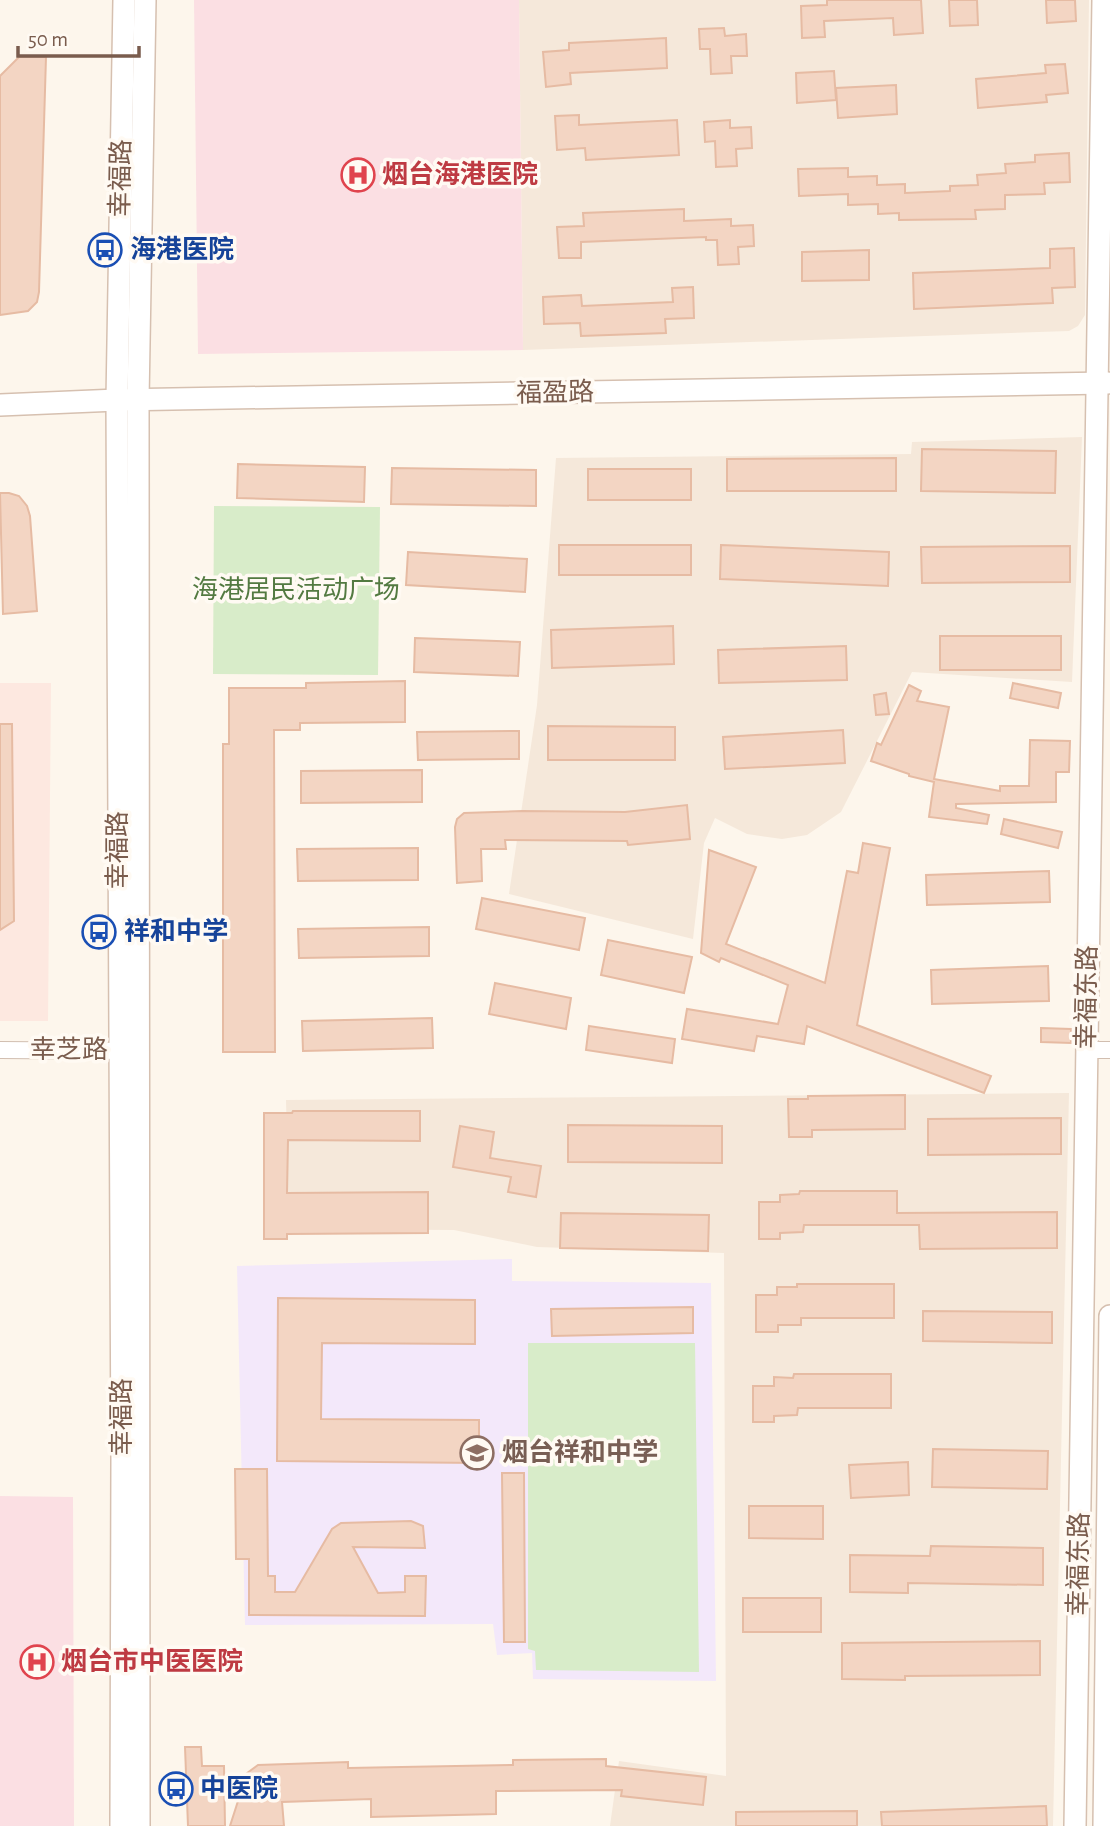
<svg xmlns="http://www.w3.org/2000/svg" width="1110" height="1826" font-family="'Alegreya Sans','Noto Sans SC',sans-serif">
	<style>
		.residential { fill: #f5e8da }
		.commercial { fill: #fde8e0 }
		.education { fill: #f3e8fa }
		.medical { fill: #fbdfe3 }
		.green { fill: #d8ecc9 }
		.building { fill: #f3d5c3; stroke: #e6bba3; stroke-width: 2 }
		.lines { fill: none; stroke-linecap: round; stroke-linejoin: round }
		.street-casing { stroke: #d1beb0; stroke-width: 18 }
		.secondary-casing { stroke: #d6c0b0; stroke-width: 24 }
		.street { stroke: #fff; stroke-width: 16 }
		.secondary { stroke: #fff; stroke-width: 21 }
		.labels { text-anchor: middle; dominant-baseline: central; stroke-width: 7; stroke-linejoin: round; paint-order: stroke }
		.health-label { font-size: 26px; font-weight: bold; fill: #be3a42; stroke: #fffaf3; text-anchor: start }
		.street-label { font-size: 26px; fill: #7a5c4d; stroke: #fffaf3 }
		.transit-label { font-size: 26px; font-weight: bold; fill: #164399; stroke: #fffaf3; text-anchor: start }
		.park-label { font-size: 26px; fill: #537a41; stroke: #fffaf3 }
		.education-label { font-size: 26px; font-weight: bold; fill: #785e54; stroke: #fffaf3; text-anchor: start }
	</style>
	<rect width="100%" height="100%" fill="#fdf6ec"/>
	<g class="residential">
		<path d="M 519,0 L 1089,0 L 1085,315 L 1078,326 L 1069,331 L 523,350 Z"/>
		<path d="M 1082,437 L 1072,682 L 912,672 L 841,812 L 807,835 L 782,839 L 747,834 L 715,818 L 704,843 L 693,939 L 509,894 L 537,705 L 556,458 L 911,454 L 912,442 Z"/>
		<path d="M 1069,1093 L 1053,1826 L 610,1826 L 619,1761 L 726,1776 L 724,1253 L 537,1247 L 454,1230 L 289,1229 L 286,1100 Z"/>
	</g>
	<path class="commercial" d="M 0,683 L 51,683 L 48,1021 L 0,1021 Z"/>
	<path class="education" d="M 512,1259 L 512,1281 L 711,1283 L 716,1681 L 533,1679 L 532,1653 L 497,1655 L 493,1624 L 245,1625 L 237,1266 Z"/>
	<g class="medical">
		<path d="M 194,0 L 519,0 L 523,350 L 198,354 Z"/>
		<path d="M 0,1496 L 73,1497 L 74,1826 L 0,1826 Z"/>
	</g>
	<g class="green">
		<path d="M 214,506 L 380,507 L 378,675 L 213,674 Z"/>
		<path d="M 528,1343 L 695,1343 L 699,1672 L 536,1670 L 535,1651 L 528,1649 Z"/>
	</g>
	<g class="building">
		<path d="M 827,0 L 921,0 L 923,33 L 894,35 L 893,18 L 824,21 L 825,37 L 802,38 L 801,6 L 827,5 Z"/>
		<path d="M 949,0 L 977,0 L 978,25 L 950,26 Z"/>
		<path d="M 1046,0 L 1075,0 L 1076,21 L 1047,23 Z"/>
		<path d="M 724,28 L 725,36 L 746,34 L 747,56 L 731,56 L 732,73 L 711,74 L 710,49 L 700,49 L 699,29 Z"/>
		<path d="M 666,38 L 667,68 L 570,73 L 571,84 L 546,87 L 543,52 L 569,50 L 569,43 Z"/>
		<path d="M 19,57 L 46,57 L 39,292 L 37,302 L 28,311 L 0,315 L 0,76 Z"/>
		<path d="M 1065,64 L 1068,93 L 1046,95 L 1047,102 L 978,108 L 976,79 L 1046,73 L 1045,65 Z"/>
		<path d="M 834,71 L 836,100 L 797,103 L 796,73 Z"/>
		<path d="M 896,85 L 897,114 L 838,118 L 836,88 Z"/>
		<path d="M 579,115 L 579,125 L 677,120 L 679,155 L 586,160 L 585,148 L 557,150 L 555,116 Z"/>
		<path d="M 730,120 L 730,128 L 751,127 L 752,148 L 736,149 L 737,166 L 716,167 L 715,141 L 705,142 L 704,122 Z"/>
		<path d="M 1069,153 L 1070,182 L 1044,183 L 1045,194 L 1005,195 L 1005,209 L 975,210 L 976,219 L 899,220 L 899,213 L 878,214 L 878,204 L 848,205 L 848,194 L 799,196 L 798,169 L 848,168 L 848,177 L 877,176 L 877,185 L 905,184 L 905,193 L 950,191 L 950,186 L 978,185 L 977,175 L 1006,173 L 1005,164 L 1035,162 L 1035,155 Z"/>
		<path d="M 684,209 L 684,221 L 731,219 L 731,226 L 753,225 L 754,246 L 738,247 L 739,264 L 718,265 L 717,240 L 706,240 L 706,237 L 581,242 L 581,258 L 559,258 L 557,227 L 584,226 L 583,213 Z"/>
		<path d="M 1074,248 L 1075,287 L 1052,288 L 1053,303 L 914,309 L 913,273 L 1050,268 L 1050,249 Z"/>
		<path d="M 869,250 L 869,280 L 802,281 L 802,252 Z"/>
		<path d="M 693,287 L 694,318 L 665,319 L 666,333 L 581,336 L 580,323 L 544,324 L 543,297 L 581,295 L 582,306 L 673,302 L 672,288 Z"/>
		<path d="M 922,449 L 1056,451 L 1055,493 L 921,491 Z"/>
		<path d="M 896,458 L 896,491 L 727,491 L 727,459 Z"/>
		<path d="M 238,464 L 365,467 L 364,502 L 237,498 Z"/>
		<path d="M 392,468 L 536,470 L 536,506 L 391,504 Z"/>
		<rect x="588" y="469" width="103" height="31"/>
		<path d="M 0,493 L 9,493 L 19,496 L 27,506 L 30,516 L 37,611 L 3,614 Z"/>
		<rect x="559" y="545" width="132" height="30"/>
		<path d="M 721,545 L 889,552 L 888,586 L 720,579 Z"/>
		<path d="M 1070,546 L 1070,582 L 922,583 L 921,547 Z"/>
		<path d="M 408,552 L 527,559 L 525,592 L 406,585 Z"/>
		<path d="M 673,626 L 674,664 L 552,668 L 551,630 Z"/>
		<rect x="940" y="636" width="121" height="34"/>
		<path d="M 415,638 L 520,642 L 518,676 L 414,672 Z"/>
		<path d="M 846,646 L 847,680 L 719,683 L 718,650 Z"/>
		<path d="M 405,681 L 405,722 L 300,723 L 300,730 L 274,730 L 275,1052 L 223,1052 L 223,744 L 229,744 L 229,688 L 306,688 L 306,683 Z"/>
		<path d="M 1013,683 L 1061,693 L 1058,708 L 1010,698 Z"/>
		<path d="M 909,685 L 921,691 L 917,701 L 949,707 L 934,779 L 1000,791 L 1000,786 L 1029,786 L 1030,740 L 1070,741 L 1069,772 L 1056,772 L 1056,802 L 956,804 L 956,808 L 989,815 L 987,824 L 929,817 L 934,782 L 909,776 L 909,774 L 871,761 L 877,743 L 881,745 Z"/>
		<path d="M 886,693 L 889,714 L 876,715 L 874,695 Z"/>
		<path d="M 0,724 L 12,724 L 14,921 L 0,930 Z"/>
		<path d="M 548,726 L 675,727 L 675,760 L 548,760 Z"/>
		<path d="M 843,730 L 845,763 L 725,769 L 723,737 Z"/>
		<path d="M 519,731 L 519,759 L 418,760 L 417,732 Z"/>
		<path d="M 422,770 L 422,802 L 301,803 L 301,771 Z"/>
		<path d="M 687,805 L 690,839 L 628,845 L 627,841 L 505,840 L 506,849 L 481,849 L 482,881 L 457,883 L 455,827 L 457,819 L 464,813 L 522,811 L 625,812 Z"/>
		<path d="M 1004,819 L 1062,832 L 1058,848 L 1001,834 Z"/>
		<path d="M 863,843 L 890,848 L 857,1025 L 991,1076 L 984,1093 L 807,1026 L 804,1044 L 757,1036 L 754,1051 L 682,1039 L 687,1009 L 778,1024 L 788,985 L 721,958 L 719,962 L 701,953 L 709,850 L 756,867 L 726,944 L 825,983 L 847,871 L 858,873 Z"/>
		<path d="M 418,848 L 418,880 L 298,881 L 297,849 Z"/>
		<path d="M 1049,871 L 1050,902 L 927,905 L 926,875 Z"/>
		<path d="M 482,898 L 585,918 L 579,950 L 476,929 Z"/>
		<path d="M 429,927 L 429,956 L 299,958 L 298,929 Z"/>
		<path d="M 608,940 L 692,957 L 684,993 L 601,975 Z"/>
		<path d="M 1048,966 L 1049,1001 L 932,1004 L 931,970 Z"/>
		<path d="M 495,983 L 571,998 L 566,1029 L 489,1014 Z"/>
		<path d="M 432,1018 L 433,1048 L 303,1051 L 302,1021 Z"/>
		<path d="M 589,1026 L 675,1039 L 672,1063 L 586,1050 Z"/>
		<path d="M 1041,1028 L 1071,1029 L 1071,1043 L 1041,1042 Z"/>
		<path d="M 905,1095 L 905,1129 L 812,1130 L 812,1137 L 789,1137 L 788,1099 L 808,1099 L 808,1096 Z"/>
		<path d="M 293,1111 L 420,1111 L 420,1141 L 288,1140 L 287,1193 L 428,1192 L 428,1233 L 287,1234 L 287,1239 L 264,1239 L 264,1113 L 292,1113 Z"/>
		<path d="M 1061,1118 L 1061,1154 L 928,1155 L 928,1119 Z"/>
		<path d="M 568,1125 L 722,1126 L 722,1163 L 568,1162 Z"/>
		<path d="M 460,1126 L 494,1132 L 490,1158 L 541,1166 L 536,1197 L 508,1192 L 511,1177 L 453,1167 Z"/>
		<path d="M 800,1191 L 897,1191 L 897,1213 L 1057,1212 L 1057,1248 L 920,1249 L 919,1225 L 804,1225 L 803,1232 L 780,1233 L 780,1239 L 759,1239 L 759,1202 L 780,1202 L 780,1195 L 799,1194 Z"/>
		<path d="M 561,1213 L 709,1215 L 708,1251 L 560,1248 Z"/>
		<path d="M 797,1284 L 894,1284 L 894,1318 L 801,1318 L 801,1325 L 778,1325 L 778,1332 L 756,1332 L 756,1295 L 777,1295 L 777,1287 L 797,1287 Z"/>
		<path d="M 278,1298 L 475,1300 L 475,1344 L 322,1343 L 321,1419 L 479,1420 L 479,1463 L 277,1461 Z"/>
		<path d="M 693,1307 L 693,1333 L 552,1336 L 551,1309 Z"/>
		<path d="M 923,1311 L 1052,1312 L 1052,1343 L 923,1341 Z"/>
		<path d="M 794,1374 L 891,1374 L 891,1408 L 798,1408 L 797,1415 L 774,1416 L 774,1422 L 753,1422 L 753,1386 L 774,1386 L 774,1377 L 793,1378 Z"/>
		<path d="M 933,1449 L 1048,1451 L 1047,1489 L 932,1487 Z"/>
		<path d="M 908,1462 L 909,1495 L 851,1498 L 849,1465 Z"/>
		<path d="M 235,1469 L 267,1469 L 268,1576 L 275,1576 L 275,1592 L 295,1592 L 332,1529 L 341,1523 L 411,1521 L 423,1526 L 425,1548 L 353,1547 L 378,1593 L 405,1592 L 405,1576 L 426,1576 L 425,1616 L 249,1615 L 249,1559 L 236,1559 Z"/>
		<path d="M 502,1473 L 524,1473 L 525,1642 L 504,1642 Z"/>
		<path d="M 749,1506 L 823,1506 L 823,1539 L 749,1538 Z"/>
		<path d="M 931,1546 L 1043,1548 L 1043,1585 L 908,1583 L 908,1593 L 850,1592 L 850,1555 L 930,1556 Z"/>
		<rect x="743" y="1598" width="78" height="34"/>
		<path d="M 1040,1641 L 1040,1675 L 905,1676 L 905,1680 L 842,1679 L 842,1643 Z"/>
		<path d="M 185,1747 L 201,1747 L 202,1766 L 224,1766 L 225,1826 L 188,1826 Z"/>
		<path d="M 606,1759 L 606,1766 L 706,1777 L 703,1805 L 621,1796 L 622,1790 L 496,1791 L 496,1814 L 371,1817 L 371,1799 L 282,1802 L 284,1826 L 230,1826 L 247,1773 L 258,1765 L 348,1762 L 348,1768 L 513,1765 L 513,1760 Z"/>
		<path d="M 1046,1806 L 1047,1826 L 882,1826 L 881,1812 Z"/>
		<path d="M 857,1811 L 857,1826 L 736,1826 L 736,1812 Z"/>
	</g>
	<g class="lines">
		<defs>
			<g id="street">
				<path d="M 0,1050 L 131,1051"/>
				<path d="M 1087,1050 L 1110,1050"/>
			</g>
			<g id="secondary">
				<path d="M 0,405 L 117,400 L 1108,383"/>
				<path d="M 121,1826 L 122,1460 L 117,400 L 124,0"/>
				<path d="M 139,1826 L 138,400 L 145,0"/>
				<path d="M 1075,1826 L 1103,0"/>
				<path d="M 1104,1826 L 1110,1316"/>
			</g>
		</defs>
		<use href="#street" class="street-casing"/>
		<use href="#secondary" class="secondary-casing"/>
		<use href="#street" class="street"/>
		<use href="#secondary" class="secondary"/>
	</g>
	<defs>
		<symbol id="hospital-ring" viewBox="-11 -11 22 22"><circle r="9.5" fill="#fffaf3" stroke="#e0444e" stroke-width="1.5"/><path d="M-5-5h3v3.5h4V-5h3V5h-3V1.5h-4V5h-3Z" fill="#e0444e"/></symbol>
		<symbol id="bus-ring" viewBox="-11 -11 22 22"><circle r="9.5" fill="#fffaf3" stroke="#1a4fb4" stroke-width="1.5"/><path d="M-5-6H5V4H4V6H2V4H-2V6H-4V4H-5ZM-3.5-4V0h7V-4ZM-3.5 1.2v1.5H-2V1.2ZM2 1.2v1.5H3.5V1.2Z" fill="#1a4fb4"/></symbol>
		<symbol id="school-ring" viewBox="-11 -11 22 22"><circle r="9.5" fill="#fffaf3" stroke="#8d6e63" stroke-width="1.5"/><path d="M0-5L7-2L0 1L-7-2ZM-4 1L0 2.5L4 1V4Q0 6-4 4Z" fill="#8d6e63"/></symbol>
	</defs>
	<g fill-rule="evenodd">
		<use href="#hospital-ring" x="339" y="156" width="38" height="38"/>
		<use href="#bus-ring" x="86" y="231" width="38" height="38"/>
		<use href="#bus-ring" x="80" y="913" width="38" height="38"/>
		<use href="#school-ring" x="458" y="1434" width="38" height="38"/>
		<use href="#hospital-ring" x="18" y="1643" width="38" height="38"/>
		<use href="#bus-ring" x="157" y="1770" width="38" height="38"/>
	</g>
	<g class="labels">
		<g class="health-label">
			<text x="382" y="175">烟台海港医院</text>
			<text x="61" y="1662">烟台市中医医院</text>
		</g>
		<g class="street-label">
			<text transform="translate(121 178) rotate(-89)">幸福路</text>
			<text transform="translate(555 393) rotate(-1)">福盈路</text>
			<text transform="translate(118 850) rotate(-90)">幸福路</text>
			<text transform="translate(1087 997) rotate(-89)">幸福东路</text>
			<text x="69" y="1050">幸芝路</text>
			<text transform="translate(122 1417) rotate(-90)">幸福路</text>
			<text transform="translate(1079 1564) rotate(-89)">幸福东路</text>
		</g>
		<g class="transit-label">
			<text x="130" y="250">海港医院</text>
			<text x="124" y="932">祥和中学</text>
			<text x="200" y="1789">中医院</text>
		</g>
		<g class="park-label">
			<text x="296" y="590">海港居民活动广场</text>
		</g>
		<g class="education-label">
			<text x="502" y="1453">烟台祥和中学</text>
		</g>
	</g>
	<path d="M18 46v10h121v-10" fill="none" stroke="#7a5c4d" stroke-width="3.5"/>
	<text x="28" y="46" font-size="21" fill="#7a5c4d" stroke="#fffaf3" stroke-width="5" paint-order="stroke">50 m</text>
</svg>
